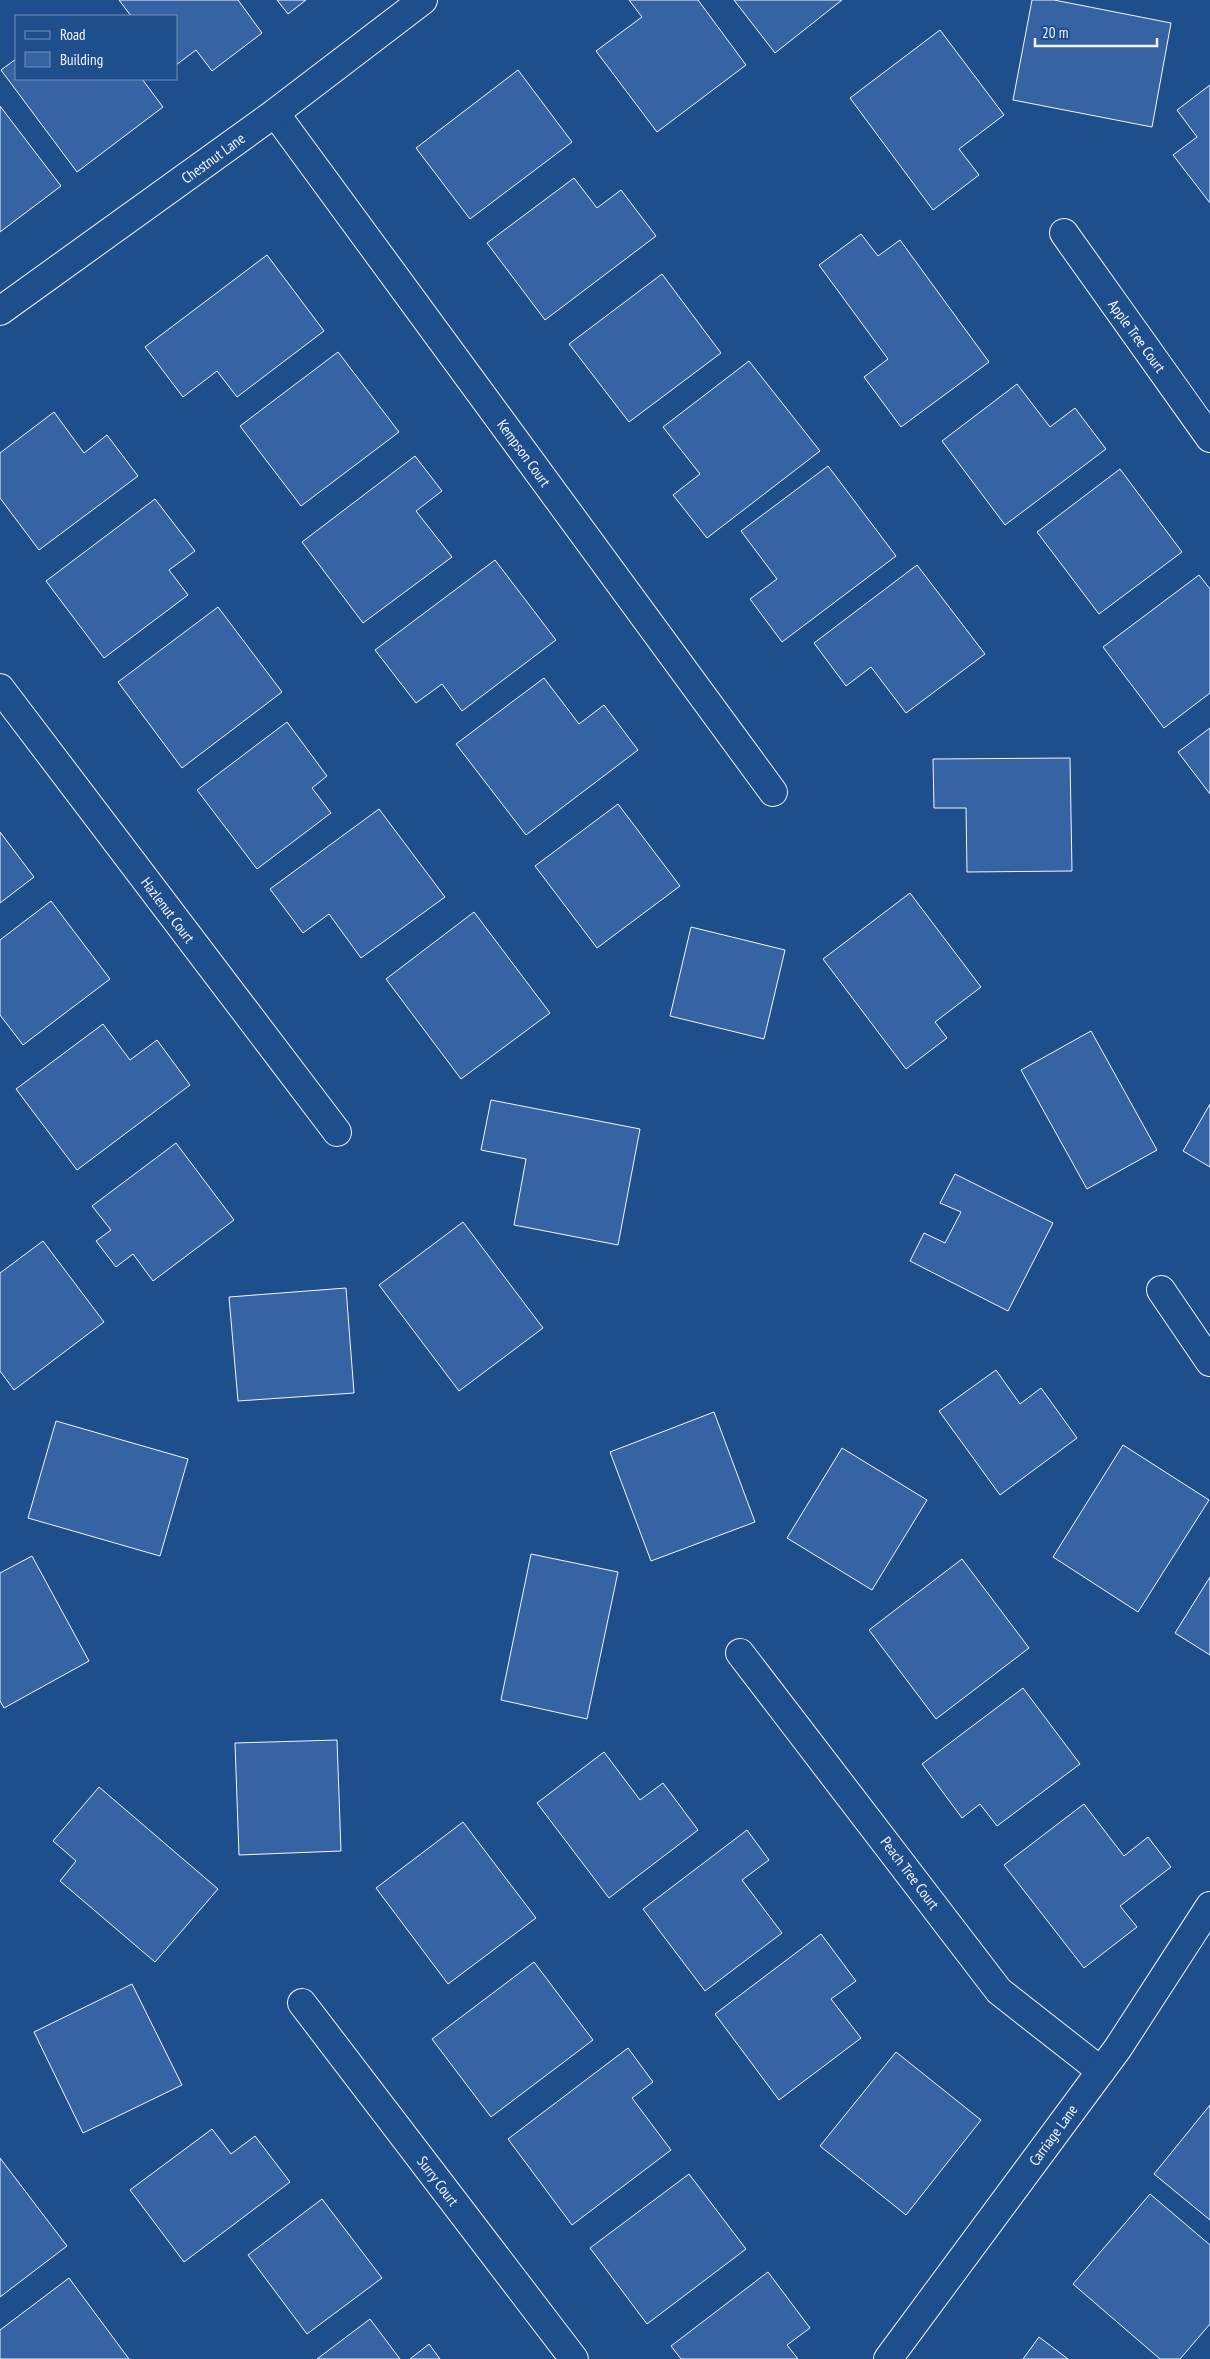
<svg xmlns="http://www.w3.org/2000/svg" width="1210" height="2359" font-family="'PT Sans Narrow',sans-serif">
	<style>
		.building { fill: #3563a3; stroke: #f2f6ff }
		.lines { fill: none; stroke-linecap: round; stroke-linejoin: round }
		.minor-casing { stroke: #f2f6ff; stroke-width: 30 }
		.minor { stroke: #1f4e8c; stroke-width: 28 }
		.labels { text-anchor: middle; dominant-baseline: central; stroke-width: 4; stroke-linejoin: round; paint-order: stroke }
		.street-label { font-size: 15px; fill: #f2f6ff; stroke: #1f4e8c }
	</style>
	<rect width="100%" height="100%" fill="#1f4e8c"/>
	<g class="building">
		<path d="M 119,0 L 238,0 L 262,33 L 212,71 L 196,50 L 176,65 L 176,16 L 131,16 Z"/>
		<path d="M 277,0 L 306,0 L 288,14 Z"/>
		<path d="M 629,0 L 698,0 L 746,65 L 657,132 L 596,51 L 642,17 Z"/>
		<path d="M 734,0 L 842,0 L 775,53 Z"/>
		<path d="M 1032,0 L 1054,0 L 1171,23 L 1152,127 L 1013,100 Z"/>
		<path d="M 940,30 L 1004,115 L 959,149 L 979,175 L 933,210 L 850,98 Z"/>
		<path d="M 16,59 L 16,79 L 142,79 L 163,107 L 77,172 L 1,70 Z"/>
		<path d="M 518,70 L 572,142 L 470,219 L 416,148 Z"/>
		<path d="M 1210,85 L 1210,203 L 1173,155 L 1197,137 L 1177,110 Z"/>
		<path d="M 0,106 L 61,186 L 0,232 Z"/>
		<path d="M 574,178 L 597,208 L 621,190 L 656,236 L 545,320 L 487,243 Z"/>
		<path d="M 861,234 L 878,256 L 900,240 L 989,362 L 901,427 L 864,377 L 888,359 L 819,265 Z"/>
		<path d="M 267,255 L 324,331 L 237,397 L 217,371 L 183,397 L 145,347 Z"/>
		<path d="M 662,274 L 721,353 L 629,422 L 569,344 Z"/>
		<path d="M 338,352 L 399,432 L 301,506 L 240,426 Z"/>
		<path d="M 749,361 L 820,451 L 707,538 L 673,495 L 700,474 L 663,427 Z"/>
		<path d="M 1017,384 L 1050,427 L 1075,408 L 1106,449 L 1005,525 L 942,441 Z"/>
		<path d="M 54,412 L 84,453 L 107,435 L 138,476 L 39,550 L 0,498 L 0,453 Z"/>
		<path d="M 415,456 L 442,491 L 416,511 L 452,557 L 363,623 L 302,542 Z"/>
		<path d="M 828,466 L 896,556 L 782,642 L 750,599 L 777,579 L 741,531 Z"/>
		<path d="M 1120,469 L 1182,552 L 1099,614 L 1037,532 Z"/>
		<path d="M 155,499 L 195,551 L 169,570 L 188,595 L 104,658 L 46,581 Z"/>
		<path d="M 495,560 L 556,640 L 462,711 L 442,684 L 416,703 L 375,650 Z"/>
		<path d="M 917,565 L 985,654 L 906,713 L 871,667 L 846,686 L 814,643 Z"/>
		<path d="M 1199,575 L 1210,589 L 1210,693 L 1164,728 L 1103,647 Z"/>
		<path d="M 218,607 L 282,692 L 182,768 L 118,682 Z"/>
		<path d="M 544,678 L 579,724 L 604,705 L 638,750 L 526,835 L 456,744 Z"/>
		<path d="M 287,722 L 327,776 L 312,788 L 331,813 L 257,869 L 197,790 Z"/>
		<path d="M 1210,728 L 1210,794 L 1178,752 Z"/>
		<path d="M 1070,758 L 1072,871 L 967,872 L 966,808 L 934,808 L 933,759 Z"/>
		<path d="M 618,804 L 680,886 L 597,948 L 535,866 Z"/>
		<path d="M 379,809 L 445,897 L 361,958 L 329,914 L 303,933 L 270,889 Z"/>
		<path d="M 0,832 L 34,877 L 0,903 Z"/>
		<path d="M 910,893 L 981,987 L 935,1022 L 947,1038 L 906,1069 L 823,959 Z"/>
		<path d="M 51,901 L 110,979 L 23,1045 L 0,1015 L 0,940 Z"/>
		<path d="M 474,912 L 550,1013 L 461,1079 L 386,979 Z"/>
		<path d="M 691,927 L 785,950 L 764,1039 L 670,1016 Z"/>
		<path d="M 103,1024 L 130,1060 L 157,1040 L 190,1085 L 77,1170 L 16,1089 Z"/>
		<path d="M 1091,1031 L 1157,1150 L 1087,1189 L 1021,1070 Z"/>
		<path d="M 491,1100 L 640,1129 L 618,1245 L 514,1225 L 526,1159 L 481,1150 Z"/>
		<path d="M 1210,1104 L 1210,1167 L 1183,1151 Z"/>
		<path d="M 176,1143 L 234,1220 L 153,1281 L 133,1254 L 116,1267 L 96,1241 L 111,1230 L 92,1206 Z"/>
		<path d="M 955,1174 L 1053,1223 L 1008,1311 L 910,1261 L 924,1233 L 945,1243 L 961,1212 L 940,1203 Z"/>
		<path d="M 463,1222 L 543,1328 L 459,1391 L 379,1285 Z"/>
		<path d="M 43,1241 L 104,1322 L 14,1390 L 0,1371 L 0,1273 Z"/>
		<path d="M 346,1288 L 354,1393 L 238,1401 L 229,1297 Z"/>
		<path d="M 996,1370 L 1020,1404 L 1041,1388 L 1077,1438 L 1000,1495 L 939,1411 Z"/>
		<path d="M 714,1412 L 755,1522 L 651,1561 L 610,1452 Z"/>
		<path d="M 56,1421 L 188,1459 L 160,1556 L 28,1518 Z"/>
		<path d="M 1123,1445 L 1209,1500 L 1138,1612 L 1053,1557 Z"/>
		<path d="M 842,1448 L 927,1500 L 872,1590 L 787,1538 Z"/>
		<path d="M 531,1554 L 618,1572 L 587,1719 L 501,1700 Z"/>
		<path d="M 32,1556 L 89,1661 L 4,1708 L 0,1701 L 0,1573 Z"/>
		<path d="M 962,1559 L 1029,1648 L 936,1719 L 869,1630 Z"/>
		<path d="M 1210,1577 L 1210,1655 L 1175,1633 Z"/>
		<path d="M 1023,1688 L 1080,1764 L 997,1826 L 980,1804 L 962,1818 L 922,1764 Z"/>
		<path d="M 337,1740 L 341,1851 L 239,1855 L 235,1743 Z"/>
		<path d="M 604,1752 L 640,1800 L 663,1783 L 698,1830 L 609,1898 L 537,1803 Z"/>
		<path d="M 99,1787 L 218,1889 L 155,1962 L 60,1881 L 76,1861 L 53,1841 Z"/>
		<path d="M 1084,1804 L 1124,1856 L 1148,1837 L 1171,1867 L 1120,1906 L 1137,1927 L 1084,1968 L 1004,1865 Z"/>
		<path d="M 463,1822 L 536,1918 L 448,1984 L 376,1888 Z"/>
		<path d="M 747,1830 L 769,1860 L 742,1880 L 782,1933 L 705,1991 L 643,1909 Z"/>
		<path d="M 821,1934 L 856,1981 L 831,1999 L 861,2038 L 779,2100 L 715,2014 Z"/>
		<path d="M 534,1962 L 593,2040 L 491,2117 L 432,2039 Z"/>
		<path d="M 132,1984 L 182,2085 L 83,2133 L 34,2032 Z"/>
		<path d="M 628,2048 L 653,2082 L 632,2098 L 671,2150 L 572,2225 L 508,2139 Z"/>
		<path d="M 896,2052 L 981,2120 L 906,2215 L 820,2146 Z"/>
		<path d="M 1210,2105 L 1210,2220 L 1154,2174 Z"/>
		<path d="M 212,2129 L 231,2154 L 255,2136 L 290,2182 L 184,2262 L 130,2190 Z"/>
		<path d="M 0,2158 L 67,2246 L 0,2297 Z"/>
		<path d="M 689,2174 L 746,2249 L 647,2324 L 590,2248 Z"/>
		<path d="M 1150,2194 L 1210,2245 L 1210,2324 L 1180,2359 L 1160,2359 L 1073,2284 Z"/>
		<path d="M 322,2199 L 382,2278 L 307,2334 L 248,2255 Z"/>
		<path d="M 768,2272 L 810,2328 L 787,2345 L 798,2359 L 681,2359 L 671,2346 Z"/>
		<path d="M 69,2278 L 129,2359 L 0,2359 L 0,2330 Z"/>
		<path d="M 370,2319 L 400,2359 L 317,2359 Z"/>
		<path d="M 1039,2337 L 1068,2359 L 1023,2359 Z"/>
		<path d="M 429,2344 L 440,2359 L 410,2359 Z"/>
	</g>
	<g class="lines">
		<defs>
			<g id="minor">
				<path d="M 275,113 L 773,792"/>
				<path d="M 1064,233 L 1210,438"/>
				<path d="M 0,311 L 275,113 L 423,0"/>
				<path d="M 0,688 L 337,1132"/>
				<path d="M 1161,1290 L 1210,1362"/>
				<path d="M 740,1653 L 999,1991 L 1101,2071"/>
				<path d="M 302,2003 L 574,2359"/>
				<path d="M 888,2359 L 1118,2048 L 1210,1906"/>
			</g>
		</defs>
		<use href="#minor" class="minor-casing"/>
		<use href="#minor" class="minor"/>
	</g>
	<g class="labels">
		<g class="street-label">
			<text transform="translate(213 158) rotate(-36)">Chestnut Lane</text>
			<text transform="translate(1137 336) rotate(54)">Apple Tree Court</text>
			<text transform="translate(524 453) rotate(54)">Kempson Court</text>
			<text transform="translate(168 910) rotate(53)">Hazlenut Court</text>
			<text transform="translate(910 1873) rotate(53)">Peach Tree Court</text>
			<text transform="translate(1053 2135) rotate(-54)">Carriage Lane</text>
			<text transform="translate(438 2181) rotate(53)">Surry Court</text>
		</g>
	</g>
	<rect x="15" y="15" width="162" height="65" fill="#1f4e8c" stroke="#7391ba"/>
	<rect x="25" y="31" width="25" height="8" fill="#1f4e8c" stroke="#7391ba"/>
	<text x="60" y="40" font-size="15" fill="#f2f6ff">Road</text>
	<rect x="25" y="52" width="25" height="15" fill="#3563a3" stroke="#7391ba"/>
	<text x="60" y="65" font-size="15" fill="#f2f6ff">Building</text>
	<path d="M1035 38v8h122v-8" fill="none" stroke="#f2f6ff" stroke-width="2.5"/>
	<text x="1042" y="38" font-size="15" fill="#f2f6ff" stroke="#1f4e8c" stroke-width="4" paint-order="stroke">20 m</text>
</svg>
